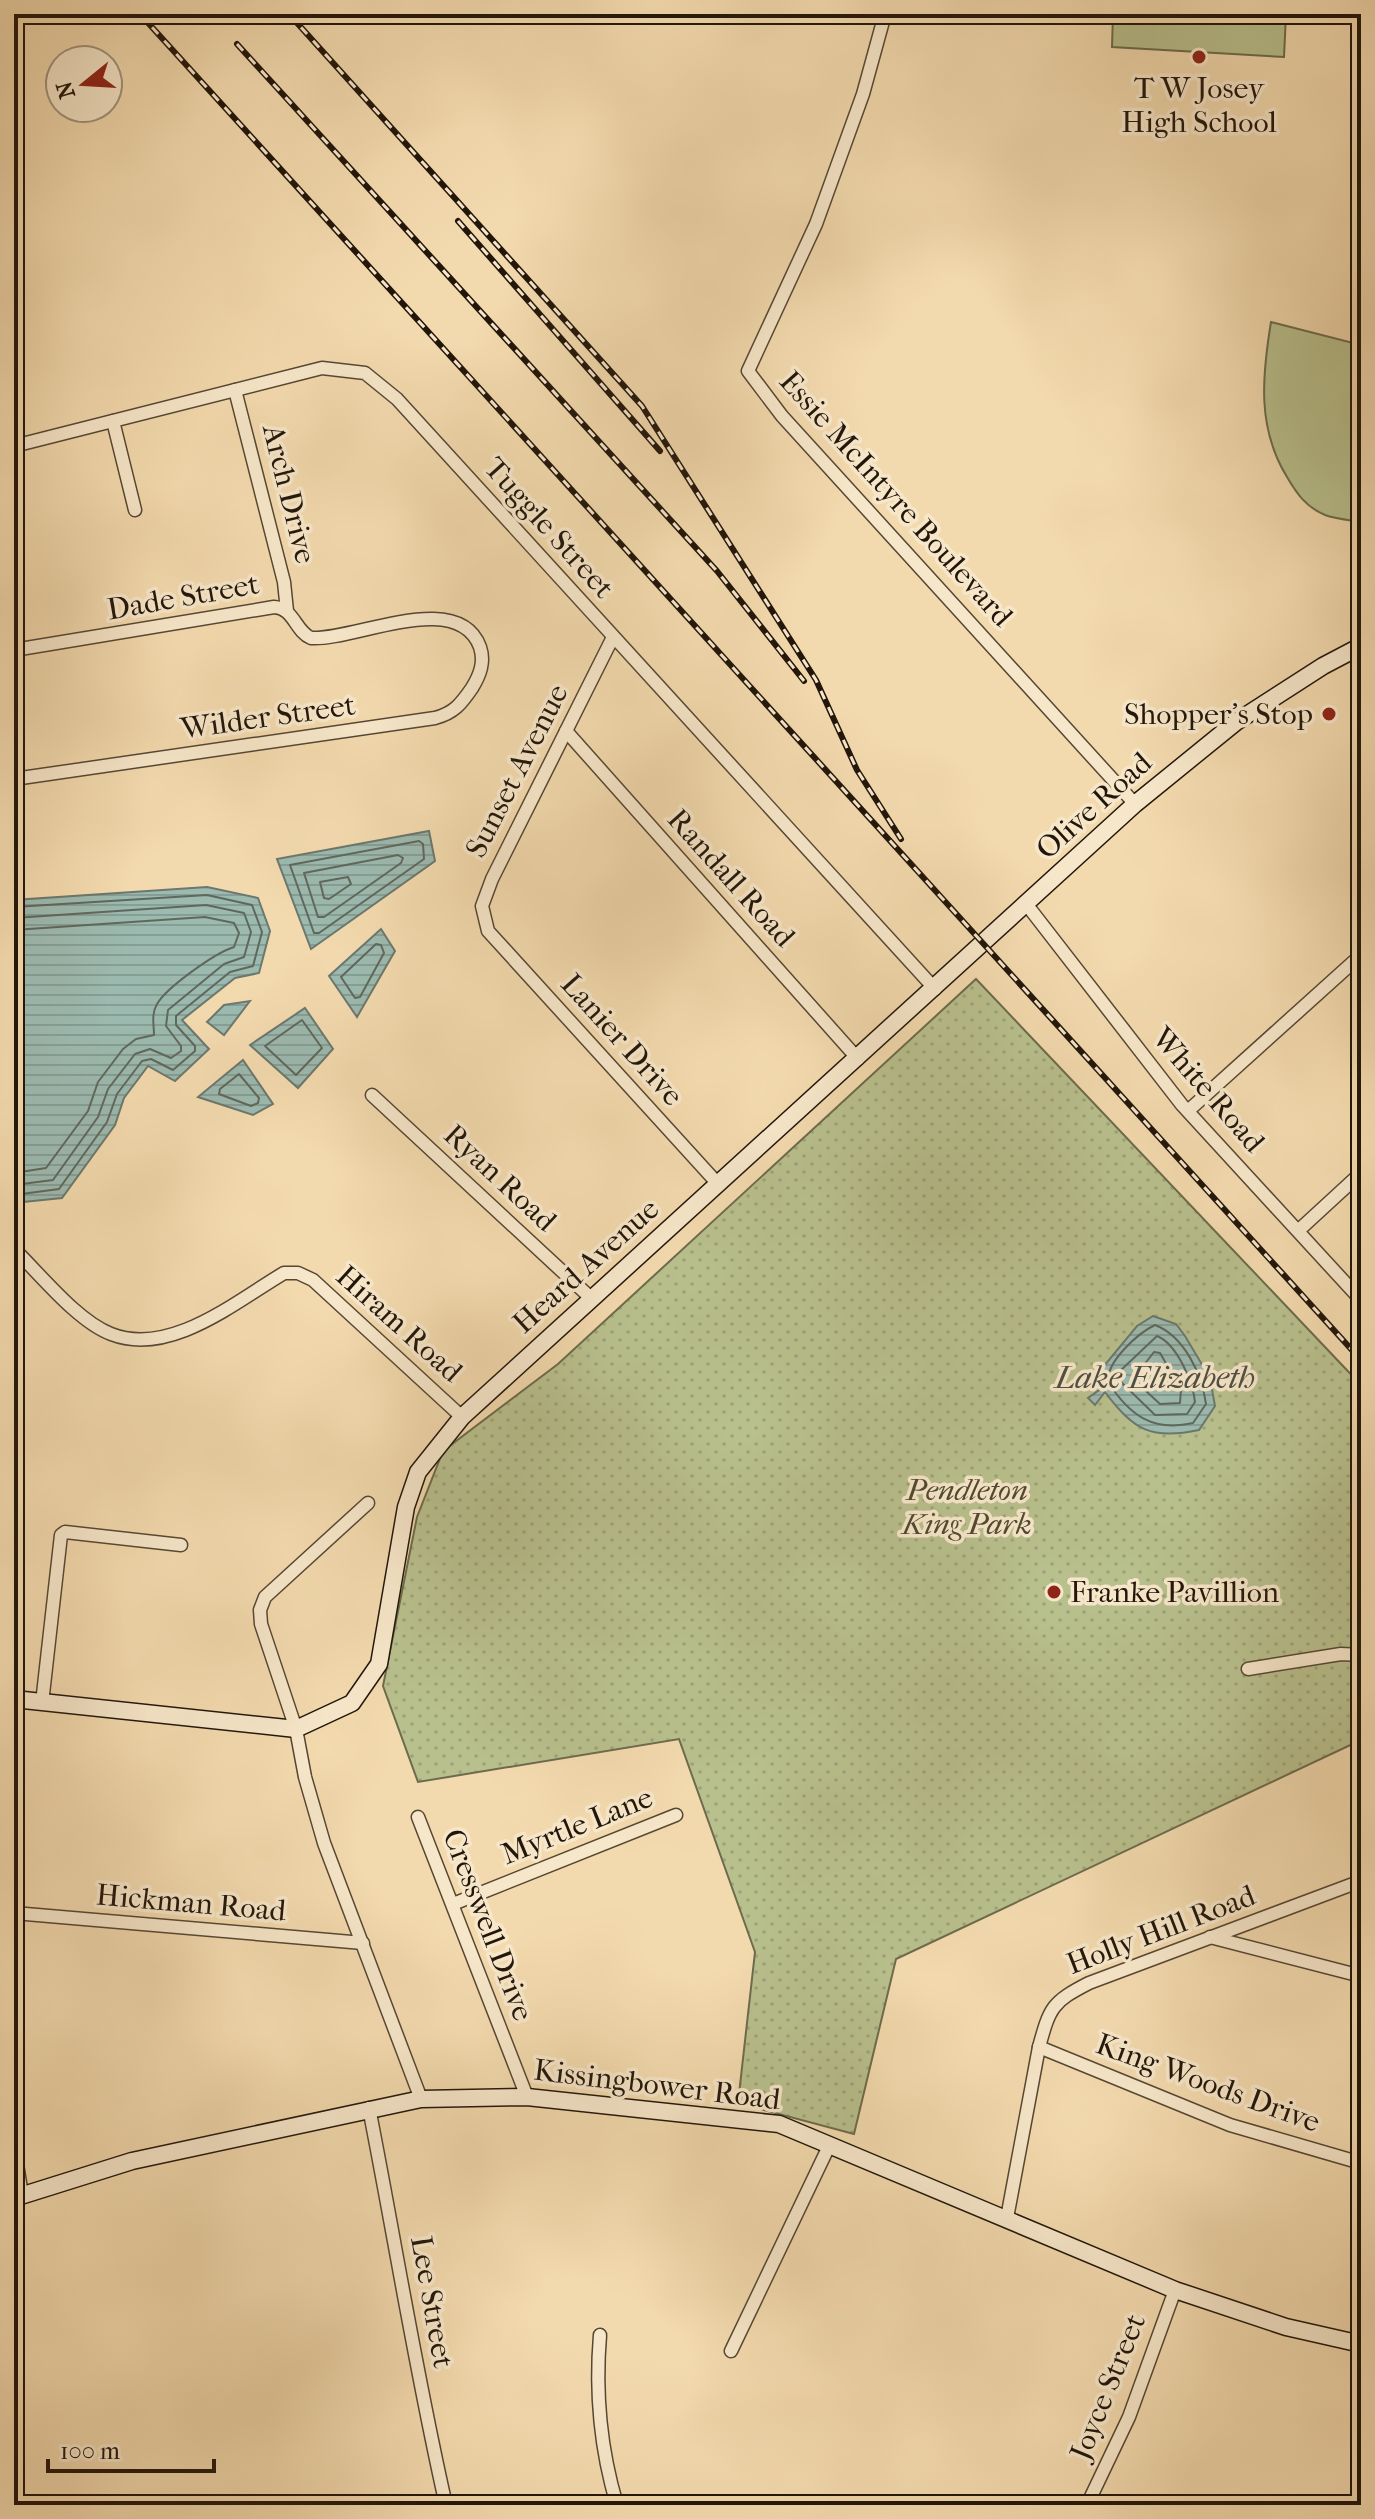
<svg xmlns="http://www.w3.org/2000/svg" width="1375" height="2519" font-family="'IM FELL French Canon',serif">
	<style>
		.grass { fill: #b8c08d; stroke: #6d6b4c; stroke-width: 2 }
		.park { fill: url(#park-dots); stroke: #6d6b4c; stroke-width: 2 }
		.water { fill: url(#water-rules); stroke: #6b786e; stroke-width: 2 }
		.lines { fill: none; stroke-linecap: round; stroke-linejoin: round }
		.shore { stroke: #5f685d; stroke-width: 2 }
		.street-casing { stroke: #564733; stroke-width: 15 }
		.secondary-casing { stroke: #22160a; stroke-width: 19 }
		.street { stroke: #f7e7ca; stroke-width: 12 }
		.secondary { stroke: #f7e7ca; stroke-width: 16 }
		.rail-casing { stroke: #22160a; stroke-width: 6 }
		.rail { stroke: #f7e7ca; stroke-width: 3; stroke-dasharray: 9; stroke-linecap: butt }
		.poi-dot { fill: #8f2418; stroke: #f7e7ca; stroke-width: 3 }
		.labels { text-anchor: middle; dominant-baseline: central; stroke-width: 7; stroke-linejoin: round; paint-order: stroke }
		.poi-label { font-size: 30px; fill: #22160a; stroke: #f7e7ca }
		.street-label { font-size: 30px; fill: #22160a; stroke: #f7e7ca }
		.park-label { font-size: 30px; font-style: italic; fill: #4f4931; stroke: #f7e7ca }
		.water-label { font-size: 32px; font-style: italic; fill: #4d4f44; stroke: #f7e7ca }
	</style>
	<defs>
		<pattern id="park-dots" width="8" height="8" patternUnits="userSpaceOnUse" patternTransform="scale(2)"><rect width="8" height="8" fill="#b8c08d"/><path d="M2 2h.1M6 6h.1" fill="none" stroke="#9ea478" stroke-width="1.8" stroke-linecap="round"/></pattern>
		<pattern id="water-rules" width="6" height="5" patternUnits="userSpaceOnUse" patternTransform="scale(2)"><rect width="6" height="5" fill="#9cbab0"/><path d="M0 2.5h6" fill="none" stroke="#869f96"/></pattern>
	</defs>
	<rect width="100%" height="100%" fill="#f3daae"/>
	<filter id="stains"><feTurbulence type="fractalNoise" baseFrequency=".0025" numOctaves="4"/><feColorMatrix values="0 0 0 0 .2 0 0 0 0 .09 0 0 0 0 .02 0 0 0 .5 -.17"/></filter>
	<radialGradient id="worn" r=".72"><stop offset=".6" stop-color="#630" stop-opacity="0"/><stop offset="1" stop-color="#630" stop-opacity=".3"/></radialGradient>
	<g class="grass">
		<path d="M 1113,14 L 1286,14 L 1284,57 L 1112,47 Z"/>
		<path d="M 1271,322 L 1361,345 L 1361,522 C 1350,520 1336,519 1325,515 C 1306,507 1297,494 1287,477 C 1257,428 1262,377 1271,322 Z"/>
	</g>
	<path class="park" d="M 976,979 L 1361,1385 L 1361,1740 L 896,1959 L 854,2134 L 738,2103 L 755,1952 L 679,1739 L 418,1782 L 383,1686 L 417,1517 L 443,1451 L 558,1364 Z"/>
	<g class="water">
		<path d="M 429,831 L 435,861 L 311,949 L 277,859 Z"/>
		<path d="M 207,887 L 258,898 L 270,931 L 259,973 L 235,978 L 182,1020 L 209,1049 L 175,1081 L 148,1066 L 124,1098 L 115,1125 L 62,1198 L 14,1203 L 14,900 Z"/>
		<path d="M 381,929 L 395,951 L 357,1017 L 329,976 Z"/>
		<path d="M 250,1001 L 224,1035 L 207,1022 L 224,1005 Z"/>
		<path d="M 305,1008 L 333,1049 L 298,1088 L 250,1045 Z"/>
		<path d="M 243,1060 L 273,1104 L 253,1115 L 198,1097 Z"/>
		<path d="M 1153,1316 L 1176,1324 L 1185,1336 L 1210,1378 L 1215,1406 L 1199,1430 C 1152,1440 1134,1431 1105,1392 L 1095,1405 L 1088,1398 L 1102,1388 L 1099,1372 L 1137,1326 Z"/>
	</g>
	<g class="lines">
		<g class="shore">
			<path d="M 419,841 L 423,844 L 424,859 L 319,933 L 314,933 L 290,865 Z"/>
			<path d="M 398,855 L 403,858 L 401,863 L 324,917 L 318,917 L 304,873 Z"/>
			<path d="M 348,877 L 351,884 L 329,899 L 324,898 L 320,882 Z"/>
			<path d="M 14,907 L 207,895 L 252,905 L 262,932 L 253,966 L 230,972 L 176,1016 L 176,1025 L 195,1046 L 195,1051 L 173,1070 L 151,1059 L 142,1061 L 117,1094 L 107,1122 L 59,1189 L 14,1195"/>
			<path d="M 14,918 L 206,905 L 244,913 L 251,932 L 244,957 L 224,964 L 168,1010 L 166,1026 L 181,1046 L 181,1051 L 171,1058 L 150,1049 L 135,1054 L 108,1089 L 98,1117 L 53,1180 L 14,1185"/>
			<path d="M 14,930 L 205,917 L 234,923 L 239,933 L 234,947 C 215,953 167,987 157,1004 C 151,1014 154,1025 154,1035 L 136,1039 L 123,1049 L 98,1082 L 88,1111 L 46,1168 L 14,1173"/>
			<path d="M 376,944 L 381,945 L 384,953 L 360,997 L 355,998 L 341,977 Z"/>
			<path d="M 302,1020 L 322,1048 L 296,1075 L 265,1046 Z"/>
			<path d="M 239,1074 L 259,1098 L 258,1103 L 251,1106 L 219,1094 L 220,1089 Z"/>
			<path d="M 1155,1325 C 1184,1336 1202,1374 1206,1404 L 1193,1423 C 1153,1432 1130,1416 1108,1382 C 1106,1362 1138,1333 1155,1325 Z"/>
			<path d="M 1157,1336 C 1177,1344 1193,1382 1195,1402 L 1187,1414 L 1155,1415 L 1118,1379 L 1120,1371 Z"/>
			<path d="M 1154,1352 L 1160,1353 L 1181,1389 L 1180,1403 L 1160,1404 L 1133,1379 Z"/>
		</g>
		<defs>
			<g id="street">
				<path d="M 885,14 L 863,94 L 816,224 L 748,371 L 782,416 L 1135,804"/>
				<path d="M 235,390 L 284,582 L 287,611"/>
				<path d="M 113,421 L 135,510"/>
				<path d="M 14,446 L 322,368 L 365,373 L 397,399 L 935,989"/>
				<path d="M 613,637 L 492,879 L 482,906 L 488,931 L 718,1184"/>
				<path d="M 14,650 L 274,607 C 294,608 295,631 311,638 C 354,641 458,588 480,647 C 485,662 480,675 472,688 C 461,704 454,713 435,718 L 14,779"/>
				<path d="M 566,731 L 858,1059"/>
				<path d="M 1027,905 L 1182,1105 L 1361,1300"/>
				<path d="M 372,1095 L 592,1299"/>
				<path d="M 1189,1110 L 1361,955"/>
				<path d="M 1299,1230 L 1361,1173"/>
				<path d="M 14,1249 C 40,1274 77,1321 111,1334 C 170,1357 235,1302 284,1273 L 298,1273 L 313,1280 L 462,1417"/>
				<path d="M 368,1503 L 265,1597 L 260,1610 L 261,1624 L 296,1729 L 305,1777 L 324,1843 L 421,2099"/>
				<path d="M 1248,1669 L 1341,1654 L 1361,1655"/>
				<path d="M 42,1703 L 61,1535 L 65,1532 L 181,1545"/>
				<path d="M 418,1817 L 527,2097"/>
				<path d="M 453,1904 L 676,1815"/>
				<path d="M 14,1913 L 363,1943"/>
				<path d="M 1210,1937 L 1361,1976"/>
				<path d="M 1039,2047 L 1230,2125 L 1361,2163"/>
				<path d="M 369,2108 C 395,2240 416,2374 446,2505"/>
				<path d="M 14,2146 L 22,2195"/>
				<path d="M 1007,2218 L 1039,2047 C 1050,2007 1052,2002 1089,1983 L 1361,1881"/>
				<path d="M 600,2335 C 595,2394 600,2448 617,2505"/>
				<path d="M 731,2351 L 830,2144"/>
				<path d="M 1088,2503 L 1129,2417 L 1175,2290"/>
			</g>
			<g id="secondary">
				<path d="M 14,1699 L 296,1729 L 352,1703 L 379,1664 L 406,1507 L 418,1472 L 462,1417 L 1135,804 L 1236,722 L 1323,666 L 1361,646"/>
				<path d="M 14,2198 L 132,2161 L 421,2099 L 527,2097 L 779,2124 L 1175,2290 L 1286,2327 L 1361,2344"/>
			</g>
		</defs>
		<use href="#street" class="street-casing"/>
		<use href="#secondary" class="secondary-casing"/>
		<use href="#street" class="street"/>
		<use href="#secondary" class="secondary"/>
		<defs>
			<g id="rail">
				<path d="M 140,14 L 1361,1360"/>
				<path d="M 289,14 L 642,406 L 816,680 L 857,770 L 901,839"/>
				<path d="M 237,44 L 717,571 L 804,681"/>
				<path d="M 458,221 L 660,451"/>
			</g>
		</defs>
		<use href="#rail" class="rail-casing"/>
		<use href="#rail" class="rail"/>
	</g>
	<g class="poi-dot">
		<circle cx="1199" cy="57" r="8"/>
		<circle cx="1329" cy="714" r="8"/>
		<circle cx="1054" cy="1592" r="8"/>
	</g>
	<g class="labels">
		<g class="poi-label">
			<text x="1199" y="88">T W Josey<tspan x="1199" dy="34">High School</tspan></text>
			<text x="1313" y="714" text-anchor="end">Shopper's Stop</text>
			<text x="1070" y="1592" text-anchor="start">Franke Pavillion</text>
		</g>
		<g class="street-label">
			<text transform="translate(289 494) rotate(76)">Arch Drive</text>
			<text transform="translate(896 499) rotate(48)">Essie McIntyre Boulevard</text>
			<text transform="translate(549 528) rotate(48)">Tuggle Street</text>
			<text transform="translate(183 597) rotate(-10)">Dade Street</text>
			<text transform="translate(268 717) rotate(-8)">Wilder Street</text>
			<text transform="translate(517 771) rotate(-63)">Sunset Avenue</text>
			<text transform="translate(1094 806) rotate(-42)">Olive Road</text>
			<text transform="translate(731 878) rotate(48)">Randall Road</text>
			<text transform="translate(622 1040) rotate(48)">Lanier Drive</text>
			<text transform="translate(1208 1090) rotate(49)">White Road</text>
			<text transform="translate(500 1178) rotate(43)">Ryan Road</text>
			<text transform="translate(586 1266) rotate(-42)">Heard Avenue</text>
			<text transform="translate(399 1324) rotate(42)">Hiram Road</text>
			<text transform="translate(577 1826) rotate(-22)">Myrtle Lane</text>
			<text transform="translate(191 1903) rotate(5)">Hickman Road</text>
			<text transform="translate(488 1925) rotate(69)">Cresswell Drive</text>
			<text transform="translate(1161 1930) rotate(-21)">Holly Hill Road</text>
			<text transform="translate(1208 2083) rotate(20)">King Woods Drive</text>
			<text transform="translate(657 2085) rotate(7)">Kissingbower Road</text>
			<text transform="translate(432 2302) rotate(80)">Lee Street</text>
			<text transform="translate(1108 2387) rotate(-68)">Joyce Street</text>
		</g>
		<g class="park-label">
			<text x="967" y="1490">Pendleton<tspan x="967" dy="34">King Park</tspan></text>
		</g>
		<g class="water-label">
			<text x="1155" y="1377">Lake Elizabeth</text>
		</g>
	</g>
	<rect width="1375" height="2519" fill="none" stroke="#f3daae" stroke-width="48"/>
	<rect x="16" y="16" width="1343" height="2487" fill="none" stroke="#22160a" stroke-width="4"/>
	<rect x="24" y="24" width="1327" height="2471" fill="none" stroke="#22160a" stroke-width="2"/>
	<g transform="translate(84 84) rotate(252)"><circle r="38" fill="#f7e7ca" stroke="#a2937d" stroke-width="2"/>
	<path d="M0-6L14 30L0 20L-14 30Z" fill="#8f2418"/>
	<text y="-12" font-size="22" font-weight="bold" text-anchor="middle" fill="#22160a">N</text>
	</g>
	<path d="M48 2459v12h166v-12" fill="none" stroke="#22160a" stroke-width="4"/>
	<text x="60" y="2459" font-size="24" fill="#22160a" stroke="#f7e7ca" stroke-width="6" paint-order="stroke">100 m</text>
	<rect width="100%" height="100%" filter="url(#stains)"/>
	<rect width="100%" height="100%" fill="url(#worn)"/>
</svg>
